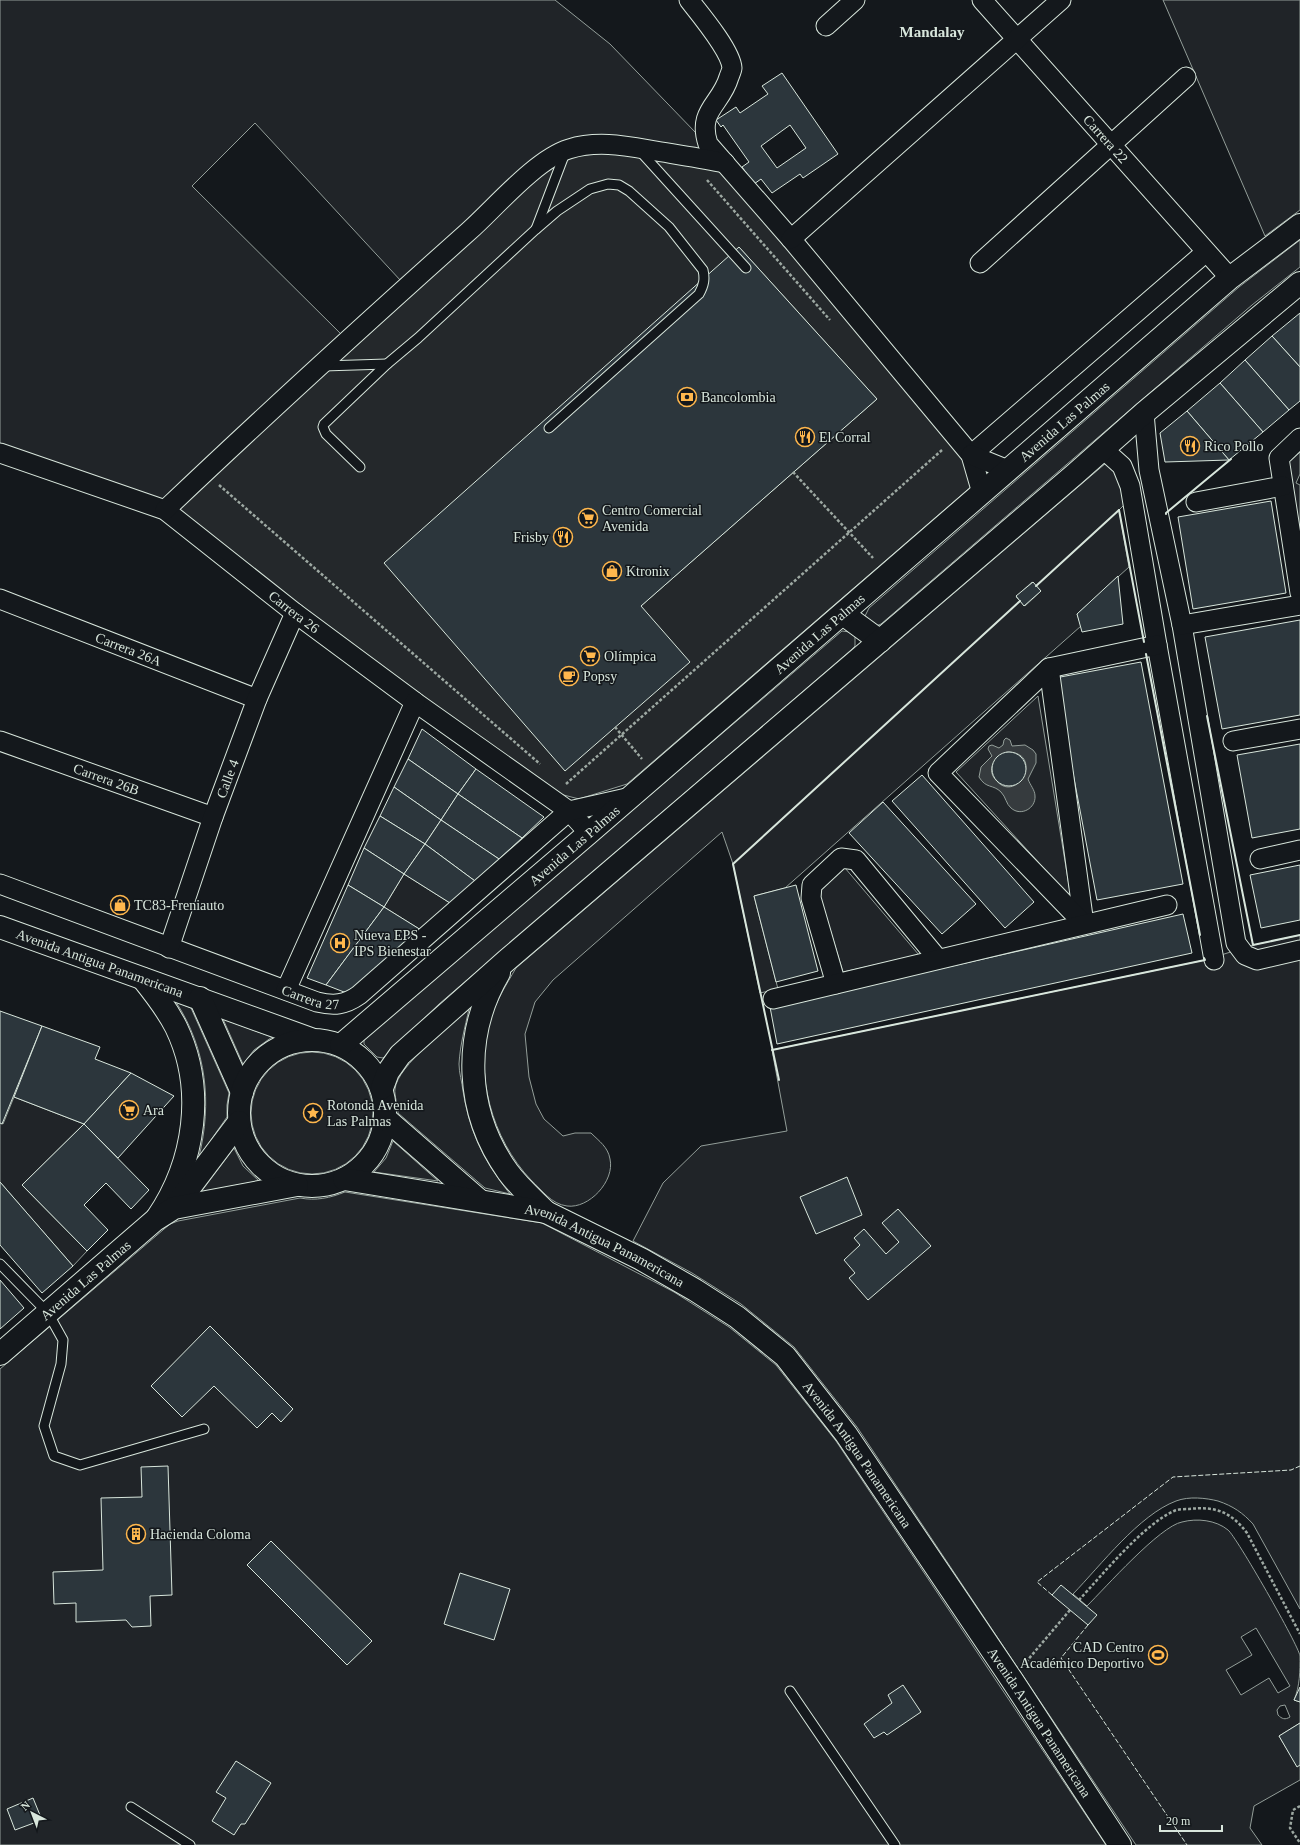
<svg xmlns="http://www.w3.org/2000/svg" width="1300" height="1845" font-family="'Times New Roman',serif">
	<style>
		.green { fill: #202428; stroke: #939e99; fill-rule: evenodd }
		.parking { fill: #24282b; stroke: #939e99; fill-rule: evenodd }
		.water { fill: #363b3e; stroke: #939e99; fill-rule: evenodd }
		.building { fill: #2c363c; stroke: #d8e6dc; fill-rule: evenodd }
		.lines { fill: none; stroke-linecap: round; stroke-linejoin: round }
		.service-casing { stroke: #d8e6dc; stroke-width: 11 }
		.minor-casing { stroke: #d8e6dc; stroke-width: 21 }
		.primary-casing { stroke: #d8e6dc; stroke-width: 24 }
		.path { stroke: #9da8a2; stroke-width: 2.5; stroke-dasharray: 3 2; stroke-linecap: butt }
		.service { stroke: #14181c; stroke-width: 9 }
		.minor { stroke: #14181c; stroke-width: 19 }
		.primary { stroke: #14181c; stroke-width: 22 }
		.fence { stroke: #d8e6dc; stroke-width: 1; stroke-dasharray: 5 2; stroke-linecap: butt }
		.wall { stroke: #d8e6dc; stroke-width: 2 }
		.labels { text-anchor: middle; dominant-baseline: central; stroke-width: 3; stroke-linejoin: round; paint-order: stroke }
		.street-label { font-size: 14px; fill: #d8e6dc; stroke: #14181c }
		.poi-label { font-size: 14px; fill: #d8e6dc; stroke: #14181c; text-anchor: start }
		.neighbourhood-label { font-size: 15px; font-weight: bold; fill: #d8e6dc; stroke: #14181c }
	</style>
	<rect width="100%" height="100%" fill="#14181c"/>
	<g class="green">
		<path d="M 0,0 L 555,0 L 610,44 L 696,133 L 701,147 L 704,151 L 401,281 L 255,123 L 192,186 L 341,334 L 162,501 L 0,445 Z"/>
		<path d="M 1163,0 L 1300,0 L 1300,210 L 1265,236 Z"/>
		<path d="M 1300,240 L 1300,267 L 1252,305 L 881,624 L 876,626 L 866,620 L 865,616 L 869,608 L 1239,287 Z"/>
		<path d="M 1300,449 L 1300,474 L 1296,483 L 1300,485 L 1300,545 L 1287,461 Z"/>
		<path d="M 1106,463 L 1117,472 L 1125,504 L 1119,510 L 1129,567 L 1077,614 L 1081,626 L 785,888 L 754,896 L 778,989 L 760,993 L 733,864 L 722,832 L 553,980 L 535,1002 L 525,1034 L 529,1077 L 536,1104 L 544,1119 L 563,1136 L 575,1133 L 591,1133 C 599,1141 608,1147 610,1159 C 615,1181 589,1209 567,1206 C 551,1204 542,1190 531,1180 C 492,1139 474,1074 490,1020 C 496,1001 506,985 516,968 ZM 1032,582 L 1041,591 L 1025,606 L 1016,597 Z"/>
		<path d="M 842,631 L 850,632 L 855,637 L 855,646 L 851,650 L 439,1004 L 383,1058 L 377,1057 L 364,1044 L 364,1040 L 367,1037 Z"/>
		<path d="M 1038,696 L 1071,898 L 956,772 Z"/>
		<path d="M 845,868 L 919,955 L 843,972 L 818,890 Z"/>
		<path d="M 404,874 L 450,903 L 421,930 L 384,907 Z"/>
		<path d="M 1300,935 L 1300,1609 L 1253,1524 C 1243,1513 1233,1506 1218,1501 C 1206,1498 1189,1496 1176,1501 C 1139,1515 1101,1565 1073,1594 L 1087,1606 C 1105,1588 1160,1526 1182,1522 C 1197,1518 1216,1520 1228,1530 C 1236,1536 1299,1646 1300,1656 C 1300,1671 1300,1686 1294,1700 L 1300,1702 L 1300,1723 L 1279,1736 L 1297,1766 L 1300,1765 L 1300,1780 L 1254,1806 L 1250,1828 L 1262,1845 L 1136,1845 L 857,1427 L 794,1347 L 741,1304 L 692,1273 L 633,1241 L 663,1183 L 701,1146 L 787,1131 L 772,1050 L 1205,960 L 1253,945 ZM 1256,1628 L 1290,1686 L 1278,1693 L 1269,1678 L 1241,1695 L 1226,1670 L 1252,1655 L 1241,1637 ZM 1285,1705 L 1290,1717 C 1285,1720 1282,1719 1278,1715 L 1277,1710 L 1280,1706 Z"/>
		<path d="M 176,1002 L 191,1008 L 229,1093 L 227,1105 L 227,1117 L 199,1157 C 212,1103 207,1050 176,1002 Z"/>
		<path d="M 469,1009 C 465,1027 460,1045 459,1064 C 459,1073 462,1082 463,1091 C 470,1133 484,1161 510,1194 L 485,1188 L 398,1113 C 398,1107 394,1094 395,1089 C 397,1066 451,1025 469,1009 Z"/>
		<path d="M 223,1019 L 272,1037 L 254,1050 L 243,1064 Z"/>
		<circle cx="312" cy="1113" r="61"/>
		<path d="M 14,1097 L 84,1124 L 22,1185 L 87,1251 L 73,1266 L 0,1182 L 0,1123 L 3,1124 Z"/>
		<path d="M 393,1141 L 438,1181 L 374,1172 L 386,1158 Z"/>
		<path d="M 234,1148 L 243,1166 L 259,1181 L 201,1192 Z"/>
		<path d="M 345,1192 L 542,1223 L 674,1292 L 729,1327 L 776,1365 L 836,1441 L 1106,1845 L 0,1845 L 0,1369 L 170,1224 L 178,1221 L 300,1198 C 316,1201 330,1198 345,1192 Z"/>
	</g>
	<path class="parking" d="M 611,152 L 721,170 L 969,464 L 973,485 L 627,784 L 579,799 L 556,793 L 299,607 L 176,509 L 543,172 L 569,157 ZM 739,247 L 877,399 L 641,606 Z"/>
	<path class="water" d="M 1006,738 L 1010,740 L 1012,746 L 1025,745 L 1033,750 L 1036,754 L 1036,763 L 1028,779 C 1030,785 1035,790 1035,796 C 1036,808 1021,817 1011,808 C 1006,804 1006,797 1001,792 C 993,784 986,789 979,777 L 981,767 L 992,756 L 988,749 L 989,746 L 992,745 L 999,748 L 1003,745 L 1004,740 ZM 1007,752 C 1046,752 1016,807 995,779 C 986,768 996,756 1007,752 Z"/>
	<g class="building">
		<path d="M 782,73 L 838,154 L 803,178 L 800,174 L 772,193 L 761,179 L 754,184 L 742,167 L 749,162 L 723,125 L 721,127 L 716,120 L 736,107 L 740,113 L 768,94 L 762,86 ZM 790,125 L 806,148 L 777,168 L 761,146 Z"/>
		<path d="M 739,247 L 877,399 L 641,606 L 690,662 L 565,771 L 384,563 Z"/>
		<path d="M 1300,313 L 1300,367 L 1272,336 Z"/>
		<path d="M 1272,336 L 1300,367 L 1300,401 L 1289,410 L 1245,360 Z"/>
		<path d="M 1245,360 L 1289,410 L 1263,432 L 1220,383 Z"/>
		<path d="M 1220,383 L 1263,432 L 1229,460 L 1187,411 Z"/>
		<path d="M 1187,411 L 1229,460 L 1165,462 L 1160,433 Z"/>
		<path d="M 1271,501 L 1286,593 L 1193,609 L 1178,517 Z"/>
		<path d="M 1118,576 L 1123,624 L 1082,632 L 1077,614 Z"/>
		<path d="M 1033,582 L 1041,591 L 1024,606 L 1016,596 Z"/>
		<path d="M 1300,620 L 1300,715 L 1222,729 L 1205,637 Z"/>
		<path d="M 1141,662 L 1183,884 L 1097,900 L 1055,678 Z"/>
		<path d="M 422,729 L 476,769 L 458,794 L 408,759 Z"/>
		<path d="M 1300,744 L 1300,829 L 1252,838 L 1237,755 Z"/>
		<circle cx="1009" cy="769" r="17"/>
		<path d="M 408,759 L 458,794 L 441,820 L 394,787 Z"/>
		<path d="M 476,769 L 544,817 L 522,838 L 458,794 Z"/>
		<path d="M 922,775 L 1034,902 L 1005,928 L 892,801 Z"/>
		<path d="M 394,787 L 441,820 L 425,844 L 380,816 Z"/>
		<path d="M 458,794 L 522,838 L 499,859 L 441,820 Z"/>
		<path d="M 883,802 L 976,904 L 942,934 L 849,833 Z"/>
		<path d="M 380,816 L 425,844 L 404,874 L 364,848 Z"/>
		<path d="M 441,820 L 499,859 L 475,881 L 425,844 Z"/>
		<path d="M 425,844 L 475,881 L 450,903 L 404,874 Z"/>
		<path d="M 364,848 L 404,874 L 384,907 L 348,885 Z"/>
		<path d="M 1300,865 L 1300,920 L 1261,928 L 1250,875 Z"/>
		<path d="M 348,885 L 384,907 L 326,985 L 307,978 Z"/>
		<path d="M 796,885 L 818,971 L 776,982 L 754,896 Z"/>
		<path d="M 384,907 L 421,930 L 353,990 L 344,992 L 326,985 Z"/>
		<path d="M 1183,914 L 1192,953 L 777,1044 L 770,1007 Z"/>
		<path d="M 0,1011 L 42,1026 L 2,1124 L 0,1123 Z"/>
		<path d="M 42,1026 L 100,1047 L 95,1059 L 131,1073 L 84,1124 L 14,1097 Z"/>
		<path d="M 131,1073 L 174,1096 L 118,1158 L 84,1124 Z"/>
		<path d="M 84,1124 L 149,1190 L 131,1209 L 106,1183 L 84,1205 L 108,1230 L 87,1251 L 22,1185 Z"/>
		<path d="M 847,1177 L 862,1215 L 816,1234 L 800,1197 Z"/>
		<path d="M 0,1182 L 73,1266 L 42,1293 L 0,1245 Z"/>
		<path d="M 898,1209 L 931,1246 L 868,1300 L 849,1278 L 855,1273 L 844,1260 L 860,1245 L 854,1238 L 864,1229 L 886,1254 L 899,1242 L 882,1223 Z"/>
		<path d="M 0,1280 L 24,1308 L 0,1329 Z"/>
		<path d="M 210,1326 L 293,1409 L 281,1422 L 272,1413 L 257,1428 L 214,1386 L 182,1417 L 151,1386 Z"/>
		<path d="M 168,1466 L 172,1595 L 150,1596 L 151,1626 L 132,1627 L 126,1620 L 76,1622 L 76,1603 L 54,1604 L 53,1572 L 103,1570 L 101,1498 L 142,1497 L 141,1467 Z"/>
		<path d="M 271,1541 L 372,1641 L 347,1665 L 247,1565 Z"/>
		<path d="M 460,1573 L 510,1589 L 494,1640 L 444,1624 Z"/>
		<path d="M 1061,1585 L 1097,1615 L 1088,1625 L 1052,1595 Z"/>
		<path d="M 903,1685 L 921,1712 L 887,1735 L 884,1732 L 874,1738 L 864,1724 L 892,1703 L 888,1695 Z"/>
		<path d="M 1300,1687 L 1300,1702 L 1294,1700 Z"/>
		<path d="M 1300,1723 L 1300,1765 L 1297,1767 L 1279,1736 Z"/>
		<path d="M 236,1761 L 271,1783 L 245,1824 L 241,1824 L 234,1835 L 212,1821 L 226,1798 L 216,1792 Z"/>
		<path d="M 33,1798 L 42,1820 L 15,1830 L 7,1809 Z"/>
	</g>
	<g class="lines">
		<defs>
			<g id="service">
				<path d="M 639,150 L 746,268"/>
				<path d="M 536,229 L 565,153"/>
				<path d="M 323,366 L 387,364"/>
				<path d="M 360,467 L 326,434 L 323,427 L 324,424 L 387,364 L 418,338 L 535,230 L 557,211 L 590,189 L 608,184 L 619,185 L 629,191 L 669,227 L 703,270 C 705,279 704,285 699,294 L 549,428"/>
				<path d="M 0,1264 L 48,1313 L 63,1340 L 61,1364 L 44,1426 L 54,1456 L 80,1465 L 204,1429"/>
				<path d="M 790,1691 L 895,1845"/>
				<path d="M 131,1807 L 190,1845"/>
			</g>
			<g id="minor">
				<path d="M 689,0 C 700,14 731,51 732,68 C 732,70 730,74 729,77 C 721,105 697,110 708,144 L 791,239 L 971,455 L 982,493"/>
				<path id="s1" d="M 982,0 L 1230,278"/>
				<path d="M 826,26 L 855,0"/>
				<path d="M 791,239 L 1061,0"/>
				<path d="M 980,263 L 1186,77"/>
				<path d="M 1144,413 L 1149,470 L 1182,625 L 1236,943 L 1245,955 L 1257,960 L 1300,950"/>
				<path d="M 1300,438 L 1279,458 L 1300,593"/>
				<path d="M 1103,449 L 1122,466 L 1130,486 L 1157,645 L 1214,960"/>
				<path id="s2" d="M 0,453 L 165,510 L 295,613 L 415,702 L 569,811 L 589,833"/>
				<path d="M 971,455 L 1206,252"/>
				<path d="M 971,455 L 1008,470"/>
				<path d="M 1196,502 L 1283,486"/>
				<path d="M 165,510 C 265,415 366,323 469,231 C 495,208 536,159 569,149 C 598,140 626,146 656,151 C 679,155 702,158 725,163"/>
				<path id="s3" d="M 0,599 L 257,699"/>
				<path d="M 1182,625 L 1300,605"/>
				<path d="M 1049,668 L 1084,924"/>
				<path id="s4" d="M 0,741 L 213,817"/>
				<path d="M 1233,741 L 1300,729"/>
				<path d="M 1260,859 L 1300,850"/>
				<path id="s5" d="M 0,884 L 317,1002 C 334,1006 345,1005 359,995 L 569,811 L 631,797"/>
				<path d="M 1084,924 L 938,773 L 1049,668 L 1157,645"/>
				<path id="s6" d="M 169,948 L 213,817 L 257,699 L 295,613"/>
				<path d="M 836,984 L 811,898 L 812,885 L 841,858 L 856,860 L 938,959"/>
				<path d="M 286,990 L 415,702"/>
				<path d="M 773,999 L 1167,905"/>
			</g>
			<g id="primary">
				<path d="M 843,614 L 880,641"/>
				<path id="s7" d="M 0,927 L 311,1039"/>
				<path d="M 499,973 C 462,1036 465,1112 508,1172 C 519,1187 533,1199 546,1212"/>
				<path d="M 143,979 C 155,994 167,1009 176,1027 C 206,1089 195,1162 157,1218"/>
				<path d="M 200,998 L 242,1092"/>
				<circle cx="312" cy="1113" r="73"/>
				<path id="s8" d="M 341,1045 L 589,833 L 1230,278 L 1300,225"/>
				<path d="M 382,1088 L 388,1072 L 400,1055 L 507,960 L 1075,474 L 1144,413 L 1300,283"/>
				<path d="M 386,1119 L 479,1200"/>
				<path id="s9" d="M 344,1179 L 546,1212 L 641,1259 L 695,1290 L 737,1317 L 785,1356 L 846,1434 L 1012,1680 L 1120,1845"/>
				<path d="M 177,1204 L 239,1122"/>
				<path id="s10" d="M 0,1354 L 155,1220 L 174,1208 L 297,1185"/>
			</g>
		</defs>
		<use href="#service" class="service-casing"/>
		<use href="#minor" class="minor-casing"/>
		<use href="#primary" class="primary-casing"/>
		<g class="path">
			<path d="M 707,180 L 830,320"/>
			<path d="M 793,472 L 873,558"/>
			<path d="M 219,485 L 540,764"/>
			<path d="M 615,727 L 642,759"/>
			<path d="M 566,784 L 942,450"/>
			<path d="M 1079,1600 C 1103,1574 1143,1525 1174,1511 C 1179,1509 1185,1509 1189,1509 C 1216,1506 1231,1512 1247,1533 L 1300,1634"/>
			<path d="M 1026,1662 L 1070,1610"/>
			<path d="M 1300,1806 L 1293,1810 L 1290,1828 L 1300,1843"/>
		</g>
		<use href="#service" class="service"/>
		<use href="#minor" class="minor"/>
		<use href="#primary" class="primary"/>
		<g class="fence">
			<path d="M 1052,1595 L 1037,1582 L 1173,1477 L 1291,1470 L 1300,1466"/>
			<path d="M 1088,1625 L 1061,1658 L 1187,1845"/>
		</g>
		<g class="wall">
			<path d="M 1119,510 L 1144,642"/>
			<path d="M 1166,514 L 1166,513 L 1231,459"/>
			<path d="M 1036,586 L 1119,510"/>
			<path d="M 1146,654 L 1200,935"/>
			<path d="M 1207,716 L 1253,945 L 1300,935"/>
			<path d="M 772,1050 L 1205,960 L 1204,958"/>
			<path d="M 779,1080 L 733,864 L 1020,601"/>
		</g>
	</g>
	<defs>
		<symbol id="bank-ring" viewBox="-11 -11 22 22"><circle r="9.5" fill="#14181c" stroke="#ffb74d" stroke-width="1.5"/><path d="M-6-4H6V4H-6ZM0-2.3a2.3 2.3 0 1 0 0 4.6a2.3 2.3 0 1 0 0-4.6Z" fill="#ffb74d"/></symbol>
		<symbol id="restaurant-ring" viewBox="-11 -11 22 22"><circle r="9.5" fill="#14181c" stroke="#ffb74d" stroke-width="1.5"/><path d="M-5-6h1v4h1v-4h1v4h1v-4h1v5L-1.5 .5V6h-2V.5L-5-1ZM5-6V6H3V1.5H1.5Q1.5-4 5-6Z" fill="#ffb74d"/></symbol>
		<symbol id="supermarket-ring" viewBox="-11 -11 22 22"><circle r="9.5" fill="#14181c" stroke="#ffb74d" stroke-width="1.5"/><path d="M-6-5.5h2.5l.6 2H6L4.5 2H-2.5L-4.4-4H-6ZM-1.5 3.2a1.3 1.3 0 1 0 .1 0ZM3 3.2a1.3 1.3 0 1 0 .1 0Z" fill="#ffb74d"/></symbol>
		<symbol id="shop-ring" viewBox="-11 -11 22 22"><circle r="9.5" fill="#14181c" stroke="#ffb74d" stroke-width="1.5"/><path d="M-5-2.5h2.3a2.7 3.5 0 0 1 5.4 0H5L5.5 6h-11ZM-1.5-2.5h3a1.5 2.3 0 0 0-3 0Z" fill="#ffb74d"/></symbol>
		<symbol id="cafe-ring" viewBox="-11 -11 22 22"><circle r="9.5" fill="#14181c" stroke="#ffb74d" stroke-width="1.5"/><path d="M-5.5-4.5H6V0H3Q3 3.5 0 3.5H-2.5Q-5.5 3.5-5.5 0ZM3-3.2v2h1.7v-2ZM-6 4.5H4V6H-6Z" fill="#ffb74d"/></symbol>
		<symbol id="hospital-ring" viewBox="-11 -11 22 22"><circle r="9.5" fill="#14181c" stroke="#ffb74d" stroke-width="1.5"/><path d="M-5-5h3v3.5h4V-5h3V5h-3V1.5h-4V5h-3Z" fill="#ffb74d"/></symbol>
		<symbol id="sight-ring" viewBox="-11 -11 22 22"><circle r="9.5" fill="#14181c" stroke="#ffb74d" stroke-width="1.5"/><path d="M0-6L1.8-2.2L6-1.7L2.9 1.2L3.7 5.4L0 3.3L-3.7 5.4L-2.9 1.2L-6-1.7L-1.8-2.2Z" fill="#ffb74d"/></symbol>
		<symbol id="building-ring" viewBox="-11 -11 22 22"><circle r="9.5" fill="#14181c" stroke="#ffb74d" stroke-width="1.5"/><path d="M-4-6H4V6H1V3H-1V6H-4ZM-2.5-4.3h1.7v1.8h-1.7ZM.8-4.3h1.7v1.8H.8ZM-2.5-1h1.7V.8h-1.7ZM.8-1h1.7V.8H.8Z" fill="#ffb74d"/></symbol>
		<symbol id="stadium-ring" viewBox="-11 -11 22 22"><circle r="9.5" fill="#14181c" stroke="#ffb74d" stroke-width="1.5"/><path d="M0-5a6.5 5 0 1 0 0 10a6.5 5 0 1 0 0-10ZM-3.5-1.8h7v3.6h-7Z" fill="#ffb74d"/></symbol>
	</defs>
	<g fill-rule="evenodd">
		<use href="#bank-ring" x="676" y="386" width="22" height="22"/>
		<use href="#restaurant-ring" x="794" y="426" width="22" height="22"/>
		<use href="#restaurant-ring" x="1179" y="435" width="22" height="22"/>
		<use href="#supermarket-ring" x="577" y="507" width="22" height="22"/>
		<use href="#restaurant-ring" x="552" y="526" width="22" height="22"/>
		<use href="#shop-ring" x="601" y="560" width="22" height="22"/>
		<use href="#supermarket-ring" x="579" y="645" width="22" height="22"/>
		<use href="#cafe-ring" x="558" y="665" width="22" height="22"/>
		<use href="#shop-ring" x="109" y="894" width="22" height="22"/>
		<use href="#hospital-ring" x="329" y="932" width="22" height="22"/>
		<use href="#supermarket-ring" x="118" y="1099" width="22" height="22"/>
		<use href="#sight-ring" x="302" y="1102" width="22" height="22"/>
		<use href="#building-ring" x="125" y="1523" width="22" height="22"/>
		<use href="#stadium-ring" x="1147" y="1644" width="22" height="22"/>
	</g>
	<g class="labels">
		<g class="street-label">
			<text stroke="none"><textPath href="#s1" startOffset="186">Carrera 22</textPath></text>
			<text stroke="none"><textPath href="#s8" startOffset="955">Avenida Las Palmas</textPath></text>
			<text stroke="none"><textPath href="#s2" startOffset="339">Carrera 26</textPath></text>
			<text stroke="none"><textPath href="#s8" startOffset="631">Avenida Las Palmas</textPath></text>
			<text stroke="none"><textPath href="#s3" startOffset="138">Carrera 26A</textPath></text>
			<text stroke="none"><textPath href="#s4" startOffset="113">Carrera 26B</textPath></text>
			<text stroke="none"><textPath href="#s6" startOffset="179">Calle 4</textPath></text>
			<text stroke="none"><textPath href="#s8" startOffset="307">Avenida Las Palmas</textPath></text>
			<text stroke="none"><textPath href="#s7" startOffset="106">Avenida Antigua Panamericana</textPath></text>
			<text stroke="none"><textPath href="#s5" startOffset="331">Carrera 27</textPath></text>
			<text stroke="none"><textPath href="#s9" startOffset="271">Avenida Antigua Panamericana</textPath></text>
			<text stroke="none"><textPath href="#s10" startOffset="113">Avenida Las Palmas</textPath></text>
			<text stroke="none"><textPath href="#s9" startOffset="607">Avenida Antigua Panamericana</textPath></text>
			<text stroke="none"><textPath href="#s9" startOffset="931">Avenida Antigua Panamericana</textPath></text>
		</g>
		<g class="poi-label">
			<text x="701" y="397">Bancolombia</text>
			<text x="819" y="437">El Corral</text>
			<text x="1204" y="446">Rico Pollo</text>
			<text x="602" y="510">Centro Comercial<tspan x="602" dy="16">Avenida</tspan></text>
			<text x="549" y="537" text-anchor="end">Frisby</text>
			<text x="626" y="571">Ktronix</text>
			<text x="604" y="656">Olímpica</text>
			<text x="583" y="676">Popsy</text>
			<text x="134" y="905">TC83-Freniauto</text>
			<text x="354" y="935">Nueva EPS -<tspan x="354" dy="16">IPS Bienestar</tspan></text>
			<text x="327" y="1105">Rotonda Avenida<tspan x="327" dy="16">Las Palmas</tspan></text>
			<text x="143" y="1110">Ara</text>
			<text x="150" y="1534">Hacienda Coloma</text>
			<text x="1144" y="1647" text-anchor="end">CAD Centro<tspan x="1144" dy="16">Académico Deportivo</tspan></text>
		</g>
		<g class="neighbourhood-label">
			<text x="932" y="32">Mandalay</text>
		</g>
	</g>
	<g transform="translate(32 1813) rotate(318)" stroke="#14181c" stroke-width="3" paint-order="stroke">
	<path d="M0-3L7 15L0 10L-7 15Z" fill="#d8e6dc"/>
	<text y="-6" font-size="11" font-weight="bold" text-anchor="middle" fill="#d8e6dc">N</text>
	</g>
	<path d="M1160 1825v6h62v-6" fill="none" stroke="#d8e6dc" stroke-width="2"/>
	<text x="1166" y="1825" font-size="12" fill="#d8e6dc" stroke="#14181c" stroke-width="3" paint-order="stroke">20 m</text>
</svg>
